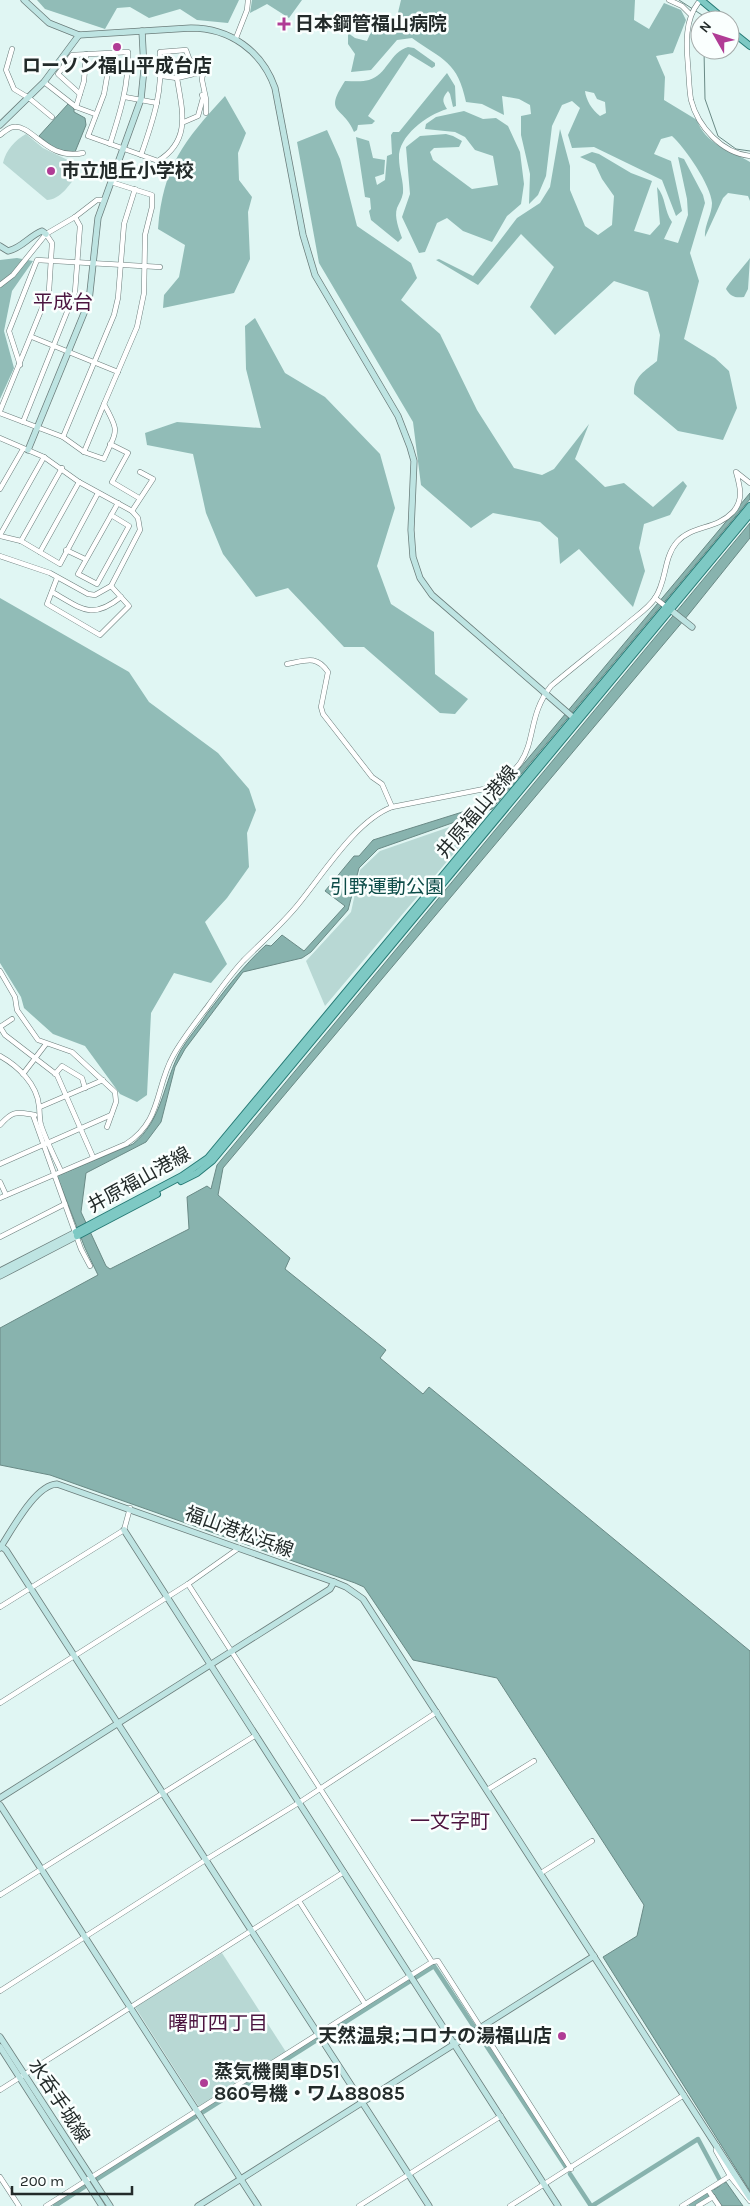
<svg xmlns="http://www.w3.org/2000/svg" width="750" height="2206" font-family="Karla,'Noto Sans JP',sans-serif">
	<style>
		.green { fill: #b8d8d4 }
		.forest { fill: #91bcb7; fill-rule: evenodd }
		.water { fill: #88b3ae; stroke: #6a8a86 }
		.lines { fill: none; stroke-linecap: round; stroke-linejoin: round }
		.stream { stroke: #6a8a86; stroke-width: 1 }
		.canal { stroke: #88b3ae; stroke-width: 4.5 }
		.street-casing { stroke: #6b7d7b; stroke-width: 5.5 }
		.secondary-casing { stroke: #6b7d7b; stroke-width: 7 }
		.primary-casing { stroke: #267a75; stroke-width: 8 }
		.street { stroke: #fff; stroke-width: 4.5 }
		.secondary { stroke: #bee4e2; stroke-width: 5.5 }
		.primary { stroke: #7ec9c4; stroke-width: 6 }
		.poi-dot { fill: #b03c95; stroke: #fafffe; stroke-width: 2 }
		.labels { text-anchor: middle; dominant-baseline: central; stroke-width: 5; stroke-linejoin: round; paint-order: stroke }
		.poi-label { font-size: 19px; font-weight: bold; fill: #232b2a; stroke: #fafffe; text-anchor: start }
		.street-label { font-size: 19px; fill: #232b2a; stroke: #fafffe }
		.park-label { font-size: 19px; fill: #0c4c48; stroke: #fafffe }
		.neighbourhood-label { font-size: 20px; fill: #4b143f; stroke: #fafffe }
	</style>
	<rect width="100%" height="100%" fill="#e0f6f3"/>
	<g class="green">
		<path d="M 26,134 L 43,148 L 78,165 L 74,172 L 77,175 C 70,184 60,200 47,200 L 3,163 C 6,150 15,140 26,134 Z"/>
		<path d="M 487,814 L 325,1006 L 306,961 L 351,912 L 360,870 L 380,851 Z"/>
		<path d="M 222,1953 L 286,2052 L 199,2107 L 135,2007 Z"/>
	</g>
	<g class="forest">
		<path d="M 37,0 L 239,0 L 228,23 L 197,20 L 180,9 L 149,18 L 130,7 L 117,8 L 105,29 L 45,9 Z"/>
		<path d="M 252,0 L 302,0 L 289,18 L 267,4 L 250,13 Z"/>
		<path d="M 401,0 L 635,0 L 634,20 L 649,29 L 664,3 L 681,10 L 686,20 L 673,53 L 656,56 L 665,77 L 664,100 L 697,120 C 705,144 730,150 750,162 L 750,201 L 748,196 L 728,193 L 723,198 L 705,237 C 704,226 712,214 712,203 C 711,185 685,148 672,136 L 661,139 L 654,154 L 671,161 L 682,211 L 676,216 L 662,180 L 594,147 L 572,148 L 568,135 L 580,108 L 572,101 L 562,105 L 552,126 L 546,176 L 538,195 L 529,204 L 530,174 L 521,135 L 521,116 L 531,114 L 530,105 L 519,99 L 502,96 L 504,115 L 482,104 L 466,102 C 458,62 443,60 412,38 L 397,40 L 371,70 L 351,72 L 355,54 L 348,44 L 348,33 L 355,38 L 367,41 L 371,32 L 379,34 L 395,25 ZM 585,91 L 594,93 L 597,99 L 605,102 L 606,113 L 600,116 C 592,110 586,100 585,91 Z"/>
		<path d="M 408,47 L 414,48 L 435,63 L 435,66 L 432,68 L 409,54 L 368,116 L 375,121 L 372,124 L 358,125 L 357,130 L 354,132 C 343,105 323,115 345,81 C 353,81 362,82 369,80 C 387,75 390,52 408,47 Z"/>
		<path d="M 447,73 L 455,86 L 456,106 L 453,107 L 450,94 L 448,91 C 442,98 442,101 447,109 C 427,115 398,136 399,158 C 399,170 404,182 403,193 C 402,199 399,203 397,208 C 394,217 399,229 402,238 L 398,242 L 371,220 L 369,211 L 371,209 L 370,198 L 365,197 L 356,137 L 369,141 L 373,158 L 385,160 L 384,174 L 375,177 L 377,185 L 385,180 L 387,156 L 392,154 L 391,135 L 393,132 L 399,132 Z"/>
		<path d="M 225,96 L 246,133 L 238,153 L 239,180 L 252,197 L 248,212 L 250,259 L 234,293 L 163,308 L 164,295 L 179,277 L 185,245 L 158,229 C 163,166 184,141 225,96 Z"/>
		<path d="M 464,111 L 483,119 L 496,118 L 508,126 L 520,152 L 524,184 L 521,204 L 507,216 L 492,242 L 463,231 L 447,218 L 437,223 L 425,252 L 419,253 L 402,217 L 410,194 L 406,147 L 420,136 L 446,134 L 453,136 L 462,141 L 459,147 L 434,148 L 430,152 L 433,160 L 472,189 L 498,185 L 493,156 L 475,150 L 465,137 L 455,132 L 425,129 L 426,124 L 436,117 Z"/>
		<path d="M 560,129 L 570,166 L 570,190 L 585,226 L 598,235 L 612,225 L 614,196 L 602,179 L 595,164 L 580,157 L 592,152 L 599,154 L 631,173 L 652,181 L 634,231 L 650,235 L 660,224 L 657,187 C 666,197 664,211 672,222 L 664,239 L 678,243 L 688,215 L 687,199 L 678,157 L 684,159 L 703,195 L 705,203 L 690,253 L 699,281 L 684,339 L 715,358 L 729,371 L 737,408 L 723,440 L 678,431 L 634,394 C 633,377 645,371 657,361 L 660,335 L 648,292 L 614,281 L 555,335 L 530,307 L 554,267 L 521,234 L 478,285 L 436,260 L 439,259 L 473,276 L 517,218 L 540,203 L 550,187 Z"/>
		<path d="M 327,130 L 340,159 L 357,226 L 411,263 L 417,278 L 401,300 L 440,334 L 477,410 L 514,468 L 542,475 L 554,469 L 589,424 L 575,459 L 605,487 L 624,483 L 653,507 L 683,481 L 687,486 L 670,515 L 644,524 L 639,548 L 645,571 L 633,607 L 579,549 L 560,564 L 558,538 L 540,522 L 493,513 L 471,528 L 421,485 L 413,422 L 319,263 L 297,142 Z"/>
		<path d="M 17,258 L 33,261 L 12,291 L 4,331 L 14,368 L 0,399 L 0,260 Z"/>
		<path d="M 750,258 L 748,289 L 744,297 C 735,298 731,297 726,289 C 728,284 745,265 750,258 Z"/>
		<path d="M 255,318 L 285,373 L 325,397 L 380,454 L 395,508 L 377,566 L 391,604 L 434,632 L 435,674 L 468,699 L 455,714 L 440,713 L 364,647 L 344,647 L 288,588 L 256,597 L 223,554 L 206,513 L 193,454 L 147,445 L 145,433 L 177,422 L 261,428 L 246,369 L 245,326 Z"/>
		<path d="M 0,598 L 129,672 L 149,702 L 218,753 L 249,789 L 256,810 L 247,833 L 249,867 L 227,898 L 205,922 L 227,964 L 211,983 L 174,973 L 151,1013 L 147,1095 L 137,1102 L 120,1094 L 85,1046 L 53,1034 L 24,1008 L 21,997 L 0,963 Z"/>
	</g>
	<g class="water">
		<path d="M 68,104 L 74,107 L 74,112 L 85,118 L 86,125 L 75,152 C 62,155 49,144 39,136 Z"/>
		<path d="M 750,493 L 750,499 L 492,809 L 378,849 L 359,868 L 348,910 L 311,952 L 302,958 L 243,972 L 185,1049 L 175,1067 L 161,1122 L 146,1142 L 86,1173 L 81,1212 L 106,1266 L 110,1269 L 189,1229 L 187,1197 L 207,1186 L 211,1189 L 217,1165 L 750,523 L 750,538 L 689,614 L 223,1168 L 218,1195 L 290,1258 L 285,1269 L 386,1350 L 380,1358 L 423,1394 L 429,1387 L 750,1651 L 750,2191 L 603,1957 L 637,1936 L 644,1905 L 497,1678 L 413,1660 L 364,1587 L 355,1583 L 50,1475 L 0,1465 L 0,1328 L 98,1275 L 85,1248 L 57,1176 L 133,1144 C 163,1120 163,1082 181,1050 C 188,1038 198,1027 206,1015 C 225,990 243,966 266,945 L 271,946 L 282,935 L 304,951 L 345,906 L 325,891 L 354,856 L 359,856 L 373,840 L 472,809 L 495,798 Z"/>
		<path d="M 726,2182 L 743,2206 L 722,2206 L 712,2191 Z"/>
	</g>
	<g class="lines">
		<g class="stream">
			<path d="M 679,0 L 702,15 L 703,20"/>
			<path d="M 704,50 L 705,99 L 718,136 L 736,149 L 750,151"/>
		</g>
		<g class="canal">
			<path d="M 570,2174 L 591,2206"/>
			<path d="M 97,2179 L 434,1966 L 566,2167"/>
			<path d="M 55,2206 L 84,2187"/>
			<path d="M 592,2206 L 698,2139 L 722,2184"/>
			<path d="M 691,2206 L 713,2192"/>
		</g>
		<defs>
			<g id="street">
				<path d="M 669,0 L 682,6 L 690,14"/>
				<path d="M 698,3 C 685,20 686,44 688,66 C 689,77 689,89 691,100 C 698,127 722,153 750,156"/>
				<path d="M 236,38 L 247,10 L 248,0"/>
				<path d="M 12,49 L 6,70 L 14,89 L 29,98 L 52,117"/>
				<path d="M 106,54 L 107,77 L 104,94 L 88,136 L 158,161 C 192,140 182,110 177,78 L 198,73 L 203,75"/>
				<path d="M 162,76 L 177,78"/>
				<path d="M 44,82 L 76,107 L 95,114"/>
				<path d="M 80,94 L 58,74 L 72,55 L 128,52 C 129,85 120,113 110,144"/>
				<path d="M 125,97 L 157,103"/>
				<path d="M 76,107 L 84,81 L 86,54"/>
				<path d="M 184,122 L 198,116 L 203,98 L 202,95"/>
				<path d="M 0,135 C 4,132 8,128 13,127 C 33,124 46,161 83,153"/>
				<path d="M 141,155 C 154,118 163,91 160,52 L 186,50 L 190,61 L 201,61 L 204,63 L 202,80 L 206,99 L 206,113"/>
				<path d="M 0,285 L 13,275 L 46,234 L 75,217 L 97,200 L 103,200"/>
				<path d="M 32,337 L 118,372"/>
				<path d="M 20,365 L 9,331 L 37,260 L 160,267"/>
				<path d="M 0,411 L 49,291 L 52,243 L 46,234"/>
				<path d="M 0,413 L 63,437 L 84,452 L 104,459 C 117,429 120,433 104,404 L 137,327 L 144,293 L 145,235 L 152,207 L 152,195 L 111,182"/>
				<path d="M 23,422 L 75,292 L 80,226 L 75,217"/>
				<path d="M 63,437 L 114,315 L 118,298 L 124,224 L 135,189"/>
				<path d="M 0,438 L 44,457 L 79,482 L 132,511 L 138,518 L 140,530 L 111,586 L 95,595 L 88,594 L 50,573 L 0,556"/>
				<path d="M 110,444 L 128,453 L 112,482 L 139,498"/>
				<path d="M 84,452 L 104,404"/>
				<path d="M 0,489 L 23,449"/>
				<path d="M 132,511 L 153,479 L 140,472"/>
				<path d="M 111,515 L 129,526 L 97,584 L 78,574 L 118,503"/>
				<path d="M 0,535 L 44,457"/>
				<path d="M 0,536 L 21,541 L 60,564 L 98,493"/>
				<path d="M 21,541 L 62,468"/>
				<path d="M 66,550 L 85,559"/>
				<path d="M 40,552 L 79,482"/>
				<path d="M 57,578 L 47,604 L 100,635 L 129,606 L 111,586"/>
				<path d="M 52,592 C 81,608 91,621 121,597"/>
				<path d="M 655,598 L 665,606"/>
				<path d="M 287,664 C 305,661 316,654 328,672 L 321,707 L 323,714 L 372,777 L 382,784 L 392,807"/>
				<path d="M 0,971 L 15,997 L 17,1010 L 38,1040 L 72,1052 L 115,1092 L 116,1102 L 107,1127"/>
				<path d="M 0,1027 L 5,1035 L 57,1075 L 93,1157"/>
				<path d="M 0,1027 L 12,1019"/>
				<path d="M 0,1056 C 18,1066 37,1084 39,1106 C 40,1112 39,1118 41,1125 C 46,1140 54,1156 61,1171"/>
				<path d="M 23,1074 L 46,1044"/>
				<path d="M 55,1074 L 62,1066 L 82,1078 L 85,1088"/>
				<path d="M 40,1107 L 103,1080"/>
				<path d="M 33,1115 L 81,1249 L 90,1266"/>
				<path d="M 0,1125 C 13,1110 16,1112 35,1115"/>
				<path d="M 0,1164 L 111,1115"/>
				<path d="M 0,1182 L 6,1195"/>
				<path d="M 0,1198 L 126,1144 C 162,1121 155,1088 173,1056 C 183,1038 196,1022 208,1006 C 219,991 230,975 243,961 C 261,943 280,926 296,907 C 322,876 355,821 392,807 L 484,789 C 547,763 519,726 551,686 C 576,665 602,645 627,624 C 636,616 649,608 655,598 C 667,581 663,558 677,542 C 692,525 716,530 733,512 C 744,500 740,486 736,472 L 750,483"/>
				<path d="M 0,1237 L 65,1204"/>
				<path d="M 0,1607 L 124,1530 L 130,1508"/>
				<path d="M 0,1703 L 188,1584 L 239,1548"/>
				<path d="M 487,1790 L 534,1761"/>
				<path d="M 541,1873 L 592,1841"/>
				<path d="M 0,1895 L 256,1735"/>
				<path d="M 299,1901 L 365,2004"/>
				<path d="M 432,1962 L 438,1961 L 571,2169"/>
				<path d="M 0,1991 L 207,1859 L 300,1802 L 437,1712"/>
				<path d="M 0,2090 L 344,1872"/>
				<path d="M 730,2176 L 750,2201"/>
				<path d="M 0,2177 L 19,2206"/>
				<path d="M 708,2190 L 719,2206"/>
				<path d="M 46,2206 L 432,1962 L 188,1584"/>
				<path d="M 359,2206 L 501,2116"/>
				<path d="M 510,2206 L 684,2095"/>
				<path d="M 682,2206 L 730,2176 L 716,2151 L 717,2146"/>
				<path d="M 698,2206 L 713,2197"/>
			</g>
			<g id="secondary">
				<path d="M 24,0 L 49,23 L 79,35 L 191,28 C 230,28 262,51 275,88 L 303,235 L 315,275 L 398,416 L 410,447 L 414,461 L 411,530 L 413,557 L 420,578 L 432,595 L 576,720"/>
				<path d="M 0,125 L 44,82 L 79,35"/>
				<path d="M 0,246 L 8,251 C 22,248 29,236 42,231 L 46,234"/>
				<path d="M 28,450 L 89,301 L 98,218 L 141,99 L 144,69 L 142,31"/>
				<path d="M 667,607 L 692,627"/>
				<path d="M 0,1271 L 76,1232"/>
				<path d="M 0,1276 L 77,1236"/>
				<path d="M 124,1530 L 558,2206"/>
				<path d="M 1,1546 L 6,1550 L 429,2206"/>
				<path d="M 0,1548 C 12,1530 35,1485 57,1484 L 334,1582 L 346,1587 L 363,1599 L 750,2198"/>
				<path d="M 0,1798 L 330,1589 L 334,1582"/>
				<path d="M 0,1805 L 258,2206"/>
				<path d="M 0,2037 L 110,2206"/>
				<path d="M 0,2047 L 102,2206"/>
				<path d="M 198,2206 L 594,1956"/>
			</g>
			<g id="primary">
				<path d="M 701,0 L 725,20"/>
				<path d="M 730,30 L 750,46"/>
				<path d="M 181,1181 L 197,1173 L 212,1161 L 750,514"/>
				<path d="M 76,1232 L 182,1176 L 208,1158 L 750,506"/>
				<path d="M 77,1236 L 157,1194"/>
			</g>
		</defs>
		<use href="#street" class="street-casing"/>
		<use href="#secondary" class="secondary-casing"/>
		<use href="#primary" class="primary-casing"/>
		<use href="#street" class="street"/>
		<use href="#secondary" class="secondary"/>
		<use href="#primary" class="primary"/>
	</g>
	<g class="poi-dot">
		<path d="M281.5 16.5h5v5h5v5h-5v5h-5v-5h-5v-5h5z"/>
		<circle cx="117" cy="47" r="5"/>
		<circle cx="51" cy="171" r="5"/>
		<circle cx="562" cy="2036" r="5"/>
		<circle cx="204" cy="2083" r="5"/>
	</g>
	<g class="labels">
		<g class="poi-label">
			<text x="295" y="24">日本鋼管福山病院</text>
			<text x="117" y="66" text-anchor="middle">ローソン福山平成台店</text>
			<text x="61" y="171">市立旭丘小学校</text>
			<text x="552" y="2036" text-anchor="end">天然温泉;コロナの湯福山店</text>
			<text x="214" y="2072">蒸気機関車D51<tspan x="214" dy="22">860号機・ワム88085</tspan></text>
		</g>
		<g class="street-label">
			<text transform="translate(477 812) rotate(-50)">井原福山港線</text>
			<text transform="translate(139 1180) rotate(-29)">井原福山港線</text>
			<text transform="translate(239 1532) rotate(20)">福山港松浜線</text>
			<text transform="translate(59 2101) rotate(57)">水呑手城線</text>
		</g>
		<g class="park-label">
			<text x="387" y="887">引野運動公園</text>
		</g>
		<g class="neighbourhood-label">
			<text x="63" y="302">平成台</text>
			<text x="450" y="1821">一文字町</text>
			<text x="218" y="2023">曙町四丁目</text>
		</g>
	</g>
	<g transform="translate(715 35) rotate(309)"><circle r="24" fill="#fafffe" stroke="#a4aaa9"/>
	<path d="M0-4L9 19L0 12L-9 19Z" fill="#b03c95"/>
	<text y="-8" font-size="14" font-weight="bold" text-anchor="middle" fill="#232b2a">N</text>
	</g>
	<path d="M12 2186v8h120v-8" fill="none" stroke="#232b2a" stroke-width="2.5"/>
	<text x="20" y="2186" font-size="15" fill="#232b2a" stroke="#fafffe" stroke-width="4" paint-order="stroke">200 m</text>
</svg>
